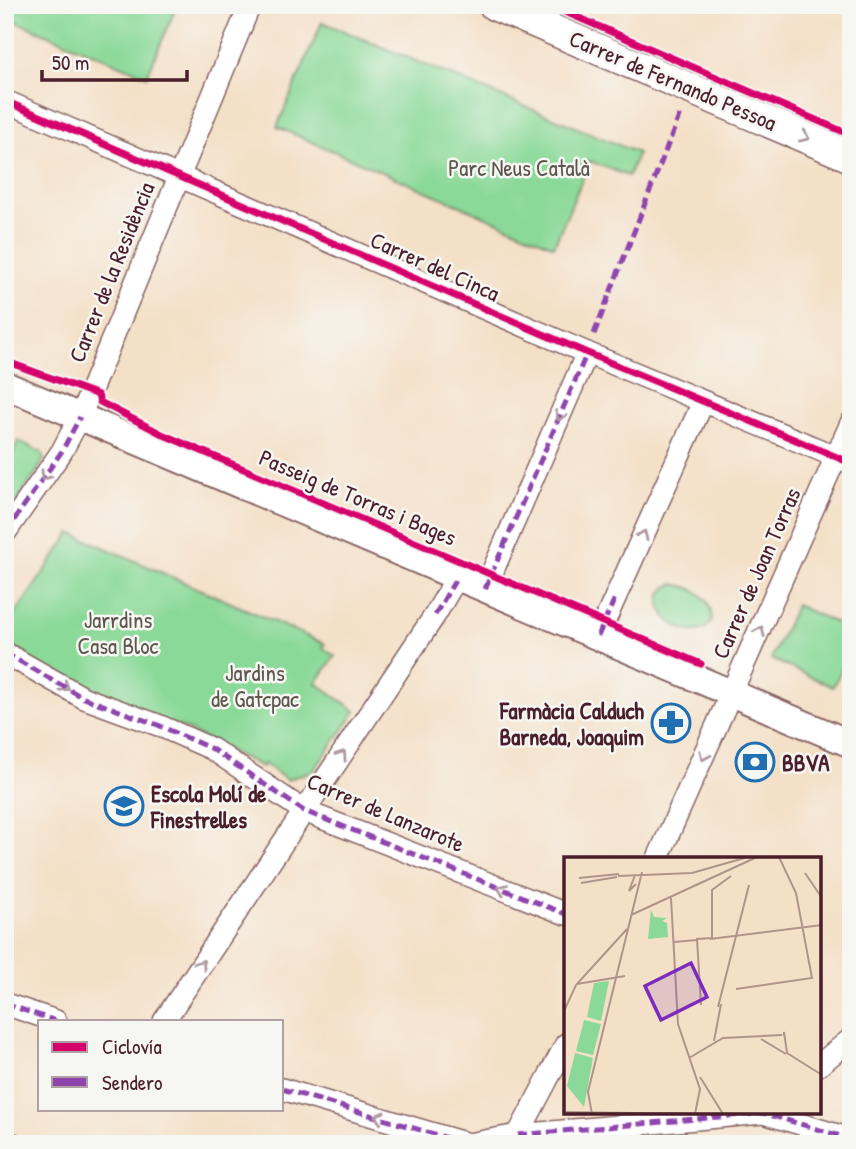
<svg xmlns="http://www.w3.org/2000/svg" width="856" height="1149" font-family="'Patrick Hand',sans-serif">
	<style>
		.green { fill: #8ad998; stroke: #6a7c62; stroke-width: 2 }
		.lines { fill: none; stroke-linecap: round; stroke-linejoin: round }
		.minor-casing { stroke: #866362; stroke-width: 24 }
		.tertiary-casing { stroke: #866362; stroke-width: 30 }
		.secondary-casing { stroke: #866362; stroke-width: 33 }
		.minor { stroke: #fff; stroke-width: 21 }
		.tertiary { stroke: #fff; stroke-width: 26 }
		.secondary { stroke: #fff; stroke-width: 30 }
		.quiet { stroke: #8e44ad; stroke-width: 5; stroke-dasharray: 10 5; stroke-linecap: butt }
		.cycleway-casing { stroke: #f6f6f2; stroke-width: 11 }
		.cycleway { stroke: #d6006c; stroke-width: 7 }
		.oneway { stroke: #ae9aa0 }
		.labels { text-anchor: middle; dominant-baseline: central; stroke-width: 5; stroke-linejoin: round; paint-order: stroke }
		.street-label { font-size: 23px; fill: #4a1f2b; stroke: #f6f6f2 }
		.park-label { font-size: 23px; fill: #5d574c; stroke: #f6f6f2 }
		.poi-label { font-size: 23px; font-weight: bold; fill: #4a1f2b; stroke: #f6f6f2; text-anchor: start }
		.inset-road { fill: none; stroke: #b09389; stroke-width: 2 }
		.view { fill: #7b2cbf; fill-opacity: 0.15; stroke: #7b2cbf; stroke-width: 3.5 }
		.inset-edge { fill: none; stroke: #4a1f2b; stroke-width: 3.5 }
	</style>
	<rect width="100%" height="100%" fill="#f6f6f2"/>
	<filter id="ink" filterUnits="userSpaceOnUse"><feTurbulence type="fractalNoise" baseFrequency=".0143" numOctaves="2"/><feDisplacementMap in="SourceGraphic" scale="14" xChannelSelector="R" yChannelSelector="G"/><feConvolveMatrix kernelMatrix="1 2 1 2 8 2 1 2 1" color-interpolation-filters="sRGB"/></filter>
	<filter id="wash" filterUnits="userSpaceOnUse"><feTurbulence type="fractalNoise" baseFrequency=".00686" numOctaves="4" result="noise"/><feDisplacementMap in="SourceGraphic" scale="28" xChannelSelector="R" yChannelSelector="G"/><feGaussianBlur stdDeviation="1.57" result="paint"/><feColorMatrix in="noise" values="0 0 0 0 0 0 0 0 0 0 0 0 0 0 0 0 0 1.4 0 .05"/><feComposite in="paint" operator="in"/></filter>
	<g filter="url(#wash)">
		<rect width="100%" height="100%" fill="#f4e0c7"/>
		<g class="green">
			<path d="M 5,5 L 177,5 L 147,76 L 5,17 Z"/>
			<path d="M 322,22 L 638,153 L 628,176 L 590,161 L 554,246 L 277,127 Z"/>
			<path d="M 18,441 L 41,452 L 44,460 L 5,521 L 5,472 Z"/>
			<path d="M 71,533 L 325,644 L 323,648 L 335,656 L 316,683 L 356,711 L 314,770 L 287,780 L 264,764 L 262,767 L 181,727 L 84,698 L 5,641 L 5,629 Z"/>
			<path d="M 673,584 C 694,587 712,597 712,621 L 706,628 C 678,643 639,598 673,584 Z"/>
			<path d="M 796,605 L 851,630 L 851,648 L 833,687 L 771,659 Z"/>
		</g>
	</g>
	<g filter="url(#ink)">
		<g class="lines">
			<defs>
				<g id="minor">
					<path d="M 5,101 L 587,353 L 851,463"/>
					<path d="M 5,533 L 62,451 L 80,417 L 250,5"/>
					<path d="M 485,589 L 587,353"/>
					<path d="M 598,636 L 703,402"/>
					<path d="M 5,653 L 84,698 L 158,725 L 212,749 L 304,811 L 566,914"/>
					<path d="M 658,858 L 851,423"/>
					<path d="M 5,1004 L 56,1021"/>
					<path d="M 164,1021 L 435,615 L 457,577"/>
					<path d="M 819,1065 L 851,1039"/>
					<path d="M 282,1089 L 468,1144 L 518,1135 L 763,1113 L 851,1139"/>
					<path d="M 518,1135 L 566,1044"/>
					<path d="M 5,1141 L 13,1144"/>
				</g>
				<path id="tertiary" d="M 5,385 L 851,744"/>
				<path id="secondary" d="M 494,5 L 851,157"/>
			</defs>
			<use href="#minor" class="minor-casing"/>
			<use href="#tertiary" class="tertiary-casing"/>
			<use href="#secondary" class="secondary-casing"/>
			<use href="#minor" class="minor"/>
			<use href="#tertiary" class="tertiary"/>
			<use href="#secondary" class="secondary"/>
			<g class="quiet">
				<path d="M 594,334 L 680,114"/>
				<path d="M 5,533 L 62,451 L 80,417"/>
				<path d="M 485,589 L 587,353"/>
				<path d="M 435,615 L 457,577"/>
				<path d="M 598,636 L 615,598"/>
				<path d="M 5,653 L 84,698 L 158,725 L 212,749 L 304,811 L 566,914"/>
				<path d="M 5,1004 L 56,1021"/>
				<path d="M 282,1089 L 468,1144"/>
				<path d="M 518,1135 L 763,1113 L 851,1139"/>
				<path d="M 5,1141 L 13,1144"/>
			</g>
			<defs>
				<g id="cycleway">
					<path d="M 549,5 L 851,135"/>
					<path d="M 5,101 L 587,353 L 851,463"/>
					<path d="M 5,361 L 98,395 L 100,402 L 164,435 L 701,664"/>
				</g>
			</defs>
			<use href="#cycleway" class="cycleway-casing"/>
			<use href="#cycleway" class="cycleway"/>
		</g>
		<defs><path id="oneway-chevron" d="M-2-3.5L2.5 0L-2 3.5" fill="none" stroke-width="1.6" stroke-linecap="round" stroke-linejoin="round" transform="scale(1.75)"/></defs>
		<g class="oneway">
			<use href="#oneway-chevron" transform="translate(805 137) rotate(24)"/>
			<use href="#oneway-chevron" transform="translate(560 416) rotate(113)"/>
			<use href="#oneway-chevron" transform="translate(45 476) rotate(125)"/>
			<use href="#oneway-chevron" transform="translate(643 535) rotate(-66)"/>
			<use href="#oneway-chevron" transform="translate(760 631) rotate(-66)"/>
			<use href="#oneway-chevron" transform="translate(65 687) rotate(32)"/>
			<use href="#oneway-chevron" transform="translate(342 755) rotate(-56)"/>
			<use href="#oneway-chevron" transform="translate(704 756) rotate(114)"/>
			<use href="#oneway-chevron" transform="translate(502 889) rotate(-159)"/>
			<use href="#oneway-chevron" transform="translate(201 964) rotate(-56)"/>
			<use href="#oneway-chevron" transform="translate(379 1117) rotate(-164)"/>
		</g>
	</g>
	<defs>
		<symbol id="pharmacy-ring" viewBox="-11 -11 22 22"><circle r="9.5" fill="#f6f6f2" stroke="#1f6fb2" stroke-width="1.5"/><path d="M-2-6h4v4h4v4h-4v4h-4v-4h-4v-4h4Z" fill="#1f6fb2"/></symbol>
		<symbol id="bank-ring" viewBox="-11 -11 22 22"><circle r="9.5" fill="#f6f6f2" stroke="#1f6fb2" stroke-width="1.5"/><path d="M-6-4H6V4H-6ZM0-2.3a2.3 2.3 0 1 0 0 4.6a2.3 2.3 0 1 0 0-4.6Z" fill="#1f6fb2"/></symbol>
		<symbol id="school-ring" viewBox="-11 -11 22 22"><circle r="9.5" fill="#f6f6f2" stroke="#1f6fb2" stroke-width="1.5"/><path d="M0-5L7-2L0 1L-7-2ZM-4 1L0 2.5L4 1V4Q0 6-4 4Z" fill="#1f6fb2"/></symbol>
	</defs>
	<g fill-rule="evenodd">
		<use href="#pharmacy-ring" x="649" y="701" width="44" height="44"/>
		<use href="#bank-ring" x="733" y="740" width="44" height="44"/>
		<use href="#school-ring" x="102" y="784" width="44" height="44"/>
	</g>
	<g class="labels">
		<g class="street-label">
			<text transform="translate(673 80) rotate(23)">Carrer de Fernando Pessoa</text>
			<text transform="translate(435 266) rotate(24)">Carrer del Cinca</text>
			<text transform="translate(111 272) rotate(-68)">Carrer de la Residència</text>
			<text transform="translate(358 497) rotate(23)">Passeig de Torras i Bages</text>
			<text transform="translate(756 573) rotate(-66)">Carrer de Joan Torras</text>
			<text transform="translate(386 812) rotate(23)">Carrer de Lanzarote</text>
		</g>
		<g class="park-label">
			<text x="519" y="167">Parc Neus Català</text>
			<text x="118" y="619">Jarrdins<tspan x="118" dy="26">Casa Bloc</tspan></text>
			<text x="255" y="672">Jardins<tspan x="255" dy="26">de Gatcpac</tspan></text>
		</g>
		<g class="poi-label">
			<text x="644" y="710" text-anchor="end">Farmàcia Calduch<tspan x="644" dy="26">Barneda, Joaquim</tspan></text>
			<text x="782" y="762">BBVA</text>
			<text x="151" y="793">Escola Molí de<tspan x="151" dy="26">Finestrelles</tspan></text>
		</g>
	</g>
	<g transform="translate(564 857)">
		<rect width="257" height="257" fill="#f4e0c7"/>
		<path d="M 87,53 L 90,60 L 103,61 L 98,64 L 103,66 L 104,80 L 84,82 ZM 45,124 L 37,164 L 23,160 L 30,126 ZM 20,163 L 37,167 L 29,198 L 12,194 ZM 11,196 L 29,201 L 20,250 L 3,229 Z" fill="#8ad998"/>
		<path class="inset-road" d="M 241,16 L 258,41M 71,18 L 65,34 L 72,27M 54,19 L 128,16 L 184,0M 15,21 L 55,17M 17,26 L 53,20M 107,41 L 114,167 L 136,232 L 131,257M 67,58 L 193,0M 146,82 L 258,68M 110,85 L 133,83M 13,127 L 61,119M 172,132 L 248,121 L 232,36 L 215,0M 137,148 L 133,82 L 148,81 L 148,33 L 167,19M 154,150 L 185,28M 0,154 L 12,128 L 63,72M 220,179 L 220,175 L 223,196 L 258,218M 197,182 L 222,197M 150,184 L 157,147M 125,201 L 159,181 L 218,178M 136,220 L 159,257M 0,255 L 142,257M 28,257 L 24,235 L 78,15"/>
		<path class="view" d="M 127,106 L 143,140 L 97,163 L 81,129 Z"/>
		<rect width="257" height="257" class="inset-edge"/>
	</g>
	<rect width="856" height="1149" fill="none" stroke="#f6f6f2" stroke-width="28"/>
	<rect x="38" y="1020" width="245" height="91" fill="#f6f6f2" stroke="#b1a0a2" stroke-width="2"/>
	<rect x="52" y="1042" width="35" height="10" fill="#d6006c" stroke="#b1a0a2" stroke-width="2"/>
	<text x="102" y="1054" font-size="21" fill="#4a1f2b">Ciclovía</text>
	<rect x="52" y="1077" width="35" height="10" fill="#8e44ad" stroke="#b1a0a2" stroke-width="2"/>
	<text x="102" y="1090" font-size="21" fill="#4a1f2b">Sendero</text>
	<path d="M42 70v10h145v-10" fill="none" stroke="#4a1f2b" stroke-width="3.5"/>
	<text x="52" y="70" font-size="21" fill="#4a1f2b" stroke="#f6f6f2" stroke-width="5" paint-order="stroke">50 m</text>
</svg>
